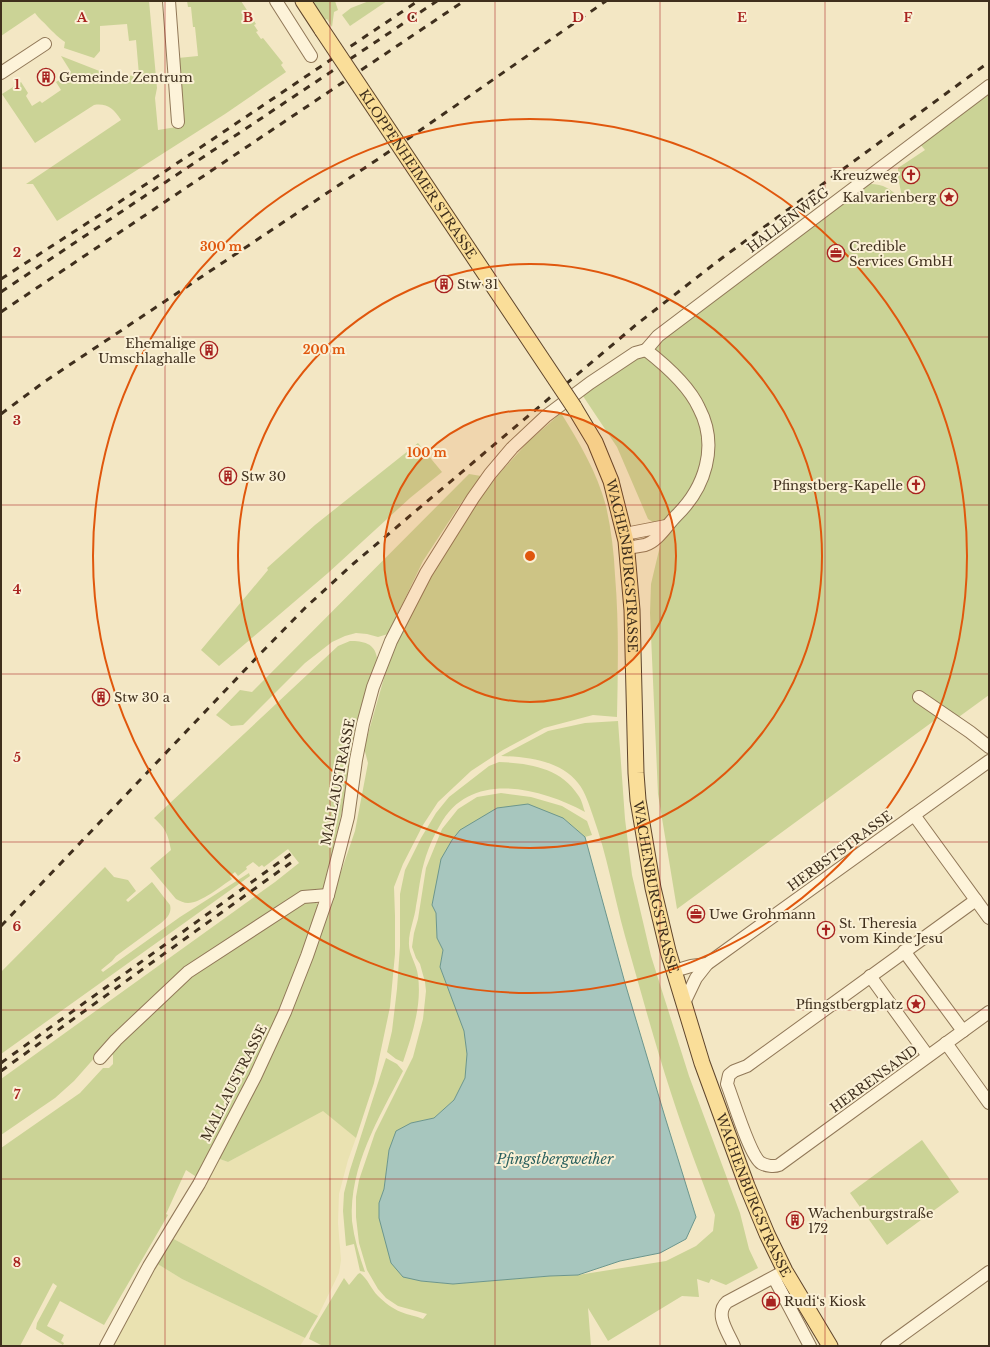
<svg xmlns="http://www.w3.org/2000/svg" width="990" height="1347" font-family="'Libre Baskerville',serif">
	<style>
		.farmland { fill: #eae2b1 }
		.green { fill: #cbd396 }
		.water { fill: #a7c6be; stroke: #6c968d }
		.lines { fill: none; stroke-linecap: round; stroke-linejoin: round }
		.minor-casing { stroke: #917858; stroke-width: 14 }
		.major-casing { stroke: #5f452c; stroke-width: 17 }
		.minor { stroke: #fdf3d9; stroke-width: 12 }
		.major { stroke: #fade99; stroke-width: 15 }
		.rail { stroke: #3f2f1d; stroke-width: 3; stroke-dasharray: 7 7; stroke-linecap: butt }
		.major-bridge-casing { stroke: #5f452c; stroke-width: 17; stroke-linecap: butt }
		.major-bridge { stroke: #fade99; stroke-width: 15 }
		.grid { fill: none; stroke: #a82320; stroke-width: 1; stroke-opacity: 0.55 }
		.ring { fill: none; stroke: #e0570d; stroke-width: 2 }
		.labels { text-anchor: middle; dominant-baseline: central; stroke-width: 4; stroke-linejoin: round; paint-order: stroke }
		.poi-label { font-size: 13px; fill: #3f2f1d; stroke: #faf0d5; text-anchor: start }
		.street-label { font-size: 13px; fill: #3f2f1d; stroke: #faf0d5 }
		.water-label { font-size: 14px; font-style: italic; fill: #2b615f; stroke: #faf0d5 }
		.grid-label { font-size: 13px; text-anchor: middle; font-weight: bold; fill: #a82320; stroke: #faf0d5; stroke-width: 4; stroke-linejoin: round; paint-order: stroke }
		.centre { fill: #e0570d; stroke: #faf0d5; stroke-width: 2 }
		.ring-label { font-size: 12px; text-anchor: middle; font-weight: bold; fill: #e0570d; stroke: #faf0d5; stroke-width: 4; stroke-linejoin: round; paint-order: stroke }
	</style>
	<rect width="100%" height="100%" fill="#f3e7c4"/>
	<g class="farmland">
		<path d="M 323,1110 L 356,1138 L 348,1160 L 339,1194 L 338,1223 L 341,1260 L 339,1273 L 318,1316 L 170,1237 L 217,1158 L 228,1162 Z"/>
		<path d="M 156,1263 L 182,1279 L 305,1338 L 300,1346 L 113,1346 Z"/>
	</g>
	<g class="green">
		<path d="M 1,1 L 149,1 L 157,88 L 155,98 L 158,130 L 183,126 L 178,58 L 198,56 L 195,27 L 193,27 L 191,7 L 188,7 L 187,1 L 241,1 L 256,24 L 254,25 L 258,31 L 256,32 L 261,39 L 263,38 L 283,63 L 281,65 L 286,72 L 225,114 L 57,221 L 33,184 L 26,184 L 121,120 C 114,109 107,103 94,105 L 35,143 L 2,94 L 21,82 L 28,93 L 26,96 L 32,106 L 40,101 L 42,103 L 61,90 L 56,82 L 71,72 L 61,56 L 102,72 L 102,78 L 139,75 L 136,40 L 129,41 L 127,24 L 100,26 L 100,51 L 94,58 L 64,48 L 65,42 C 58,37 54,33 48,27 C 44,22 39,19 35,13 L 1,36 Z"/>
		<path d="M 311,1 L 335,1 L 338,10 L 334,12 L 332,27 L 327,19 L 324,21 Z"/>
		<path d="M 369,1 L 387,1 L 350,26 L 342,15 L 351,8 Z"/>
		<path d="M 989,91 L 989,695 L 956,719 L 946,712 L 677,909 L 658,794 L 650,613 L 651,584 L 664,529 L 648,519 L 617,447 L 583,396 L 595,383 L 870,184 C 884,184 890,189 900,198 L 902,197 L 898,177 L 898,168 L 925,150 L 920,144 Z"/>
		<path d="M 561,413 C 579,442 597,472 606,506 C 611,528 614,552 615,575 C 619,622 618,669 617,717 L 593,715 L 544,728 L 503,750 L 471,771 L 438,802 L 423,825 L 403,864 L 394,887 L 395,916 L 395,954 L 390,1007 L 374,1083 L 356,1138 L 323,1111 L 228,1162 L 217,1158 L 330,904 L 355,831 L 368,763 L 364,748 L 390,657 L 404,624 L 433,569 L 464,520 L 498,475 L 528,442 Z"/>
		<path d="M 418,443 L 442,472 L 410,498 L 328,573 L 219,666 L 201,650 L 268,570 L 267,568 L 315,525 Z"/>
		<path d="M 469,474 L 481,476 L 459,506 L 423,561 L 388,634 L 378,637 L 367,634 L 356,633 L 345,636 L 332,642 L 305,663 L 243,725 L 231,726 L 216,715 L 240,690 L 252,692 Z"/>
		<path d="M 350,641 C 363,641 375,643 377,658 L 354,742 L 343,806 L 325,887 L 321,891 L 208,954 L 97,1055 L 74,1081 L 55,1098 L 1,1135 L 1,1079 L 275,882 L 299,863 L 288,849 L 264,867 L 262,865 L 259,867 L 253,862 L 246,867 L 247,869 L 238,876 L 235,872 L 230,876 L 232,879 C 221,886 201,903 188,903 C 184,903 180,901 176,899 L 150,868 L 171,850 C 168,834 166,829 154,818 L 338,646 Z"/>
		<path d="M 618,721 L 625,819 L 632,875 L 651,956 L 689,1076 L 740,1213 L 749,1249 L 758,1268 L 726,1285 L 711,1279 L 709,1283 L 697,1279 L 699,1297 L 682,1296 L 608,1341 L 588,1308 L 591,1346 L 323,1346 L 309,1339 L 311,1333 L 344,1278 L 349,1285 L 358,1274 L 360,1273 C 368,1279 371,1289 378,1296 C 384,1302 393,1309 401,1312 C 408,1315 416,1316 423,1319 L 427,1314 L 398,1306 L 386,1298 L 378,1289 L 367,1270 L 359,1243 L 356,1217 L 356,1197 L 359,1180 L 375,1133 L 413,1057 L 423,1019 L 426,991 L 425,982 L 420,964 L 416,958 L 412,947 L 414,933 L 418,919 L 426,868 L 442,829 L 458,809 L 477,797 L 501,793 L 531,797 L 562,806 L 587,821 L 592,835 L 585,837 L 563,818 L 437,886 L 432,905 L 436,913 L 437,938 L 443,950 L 440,967 L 464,1029 L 467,1053 L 466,1077 L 454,1100 L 434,1118 L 411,1123 L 389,1150 L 384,1189 L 379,1203 L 391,1263 L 421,1281 L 453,1284 L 550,1276 L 578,1275 L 666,1261 L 696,1246 L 713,1231 L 715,1215 C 700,1175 684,1134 671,1093 C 654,1041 640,988 625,936 C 614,896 607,855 593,816 C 589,805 586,793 578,783 C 561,761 529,757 501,756 L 548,731 L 585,723 Z"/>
		<path d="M 499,762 C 529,763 561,768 578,795 C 582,800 583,807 585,812 C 541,788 470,769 440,825 C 431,840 424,859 421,876 C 419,886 418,896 416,906 C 415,917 409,931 409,942 C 408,954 417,964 418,976 C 422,1006 412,1035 403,1062 L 396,1059 L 387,1052 L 392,1031 L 397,989 L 400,946 L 400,894 L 405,870 L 421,838 L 436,813 L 449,797 L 489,766 Z"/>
		<path d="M 105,867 L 114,877 L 128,880 L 136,891 L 126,900 L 128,902 L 152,882 L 170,905 C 172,913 167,918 161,923 L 116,956 L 112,961 L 101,970 L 103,972 L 180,917 L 249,873 L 250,876 L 1,1054 L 1,972 Z"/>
		<path d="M 304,901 L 315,901 L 318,905 L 319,910 L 278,1020 L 199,1175 L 195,1176 L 186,1170 L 166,1214 L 168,1215 L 104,1325 L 60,1301 L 47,1326 L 64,1335 L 61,1341 L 64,1343 L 63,1345 L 36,1329 L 37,1323 L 57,1286 L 53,1283 L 20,1346 L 1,1346 L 1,1148 L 80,1093 L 103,1068 L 109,1068 L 113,1064 L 113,1055 L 111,1054 L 114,1047 L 189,975 Z"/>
		<path d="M 386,1058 L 397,1064 L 403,1071 C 379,1118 349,1166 352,1221 C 354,1238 359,1255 365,1272 L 360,1271 L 354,1244 L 346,1246 L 343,1211 L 344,1193 L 350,1170 Z"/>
		<path d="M 922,1140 L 959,1192 L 887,1245 L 850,1193 Z"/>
		<path d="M 170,1237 L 318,1316 L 305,1338 L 182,1279 L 156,1263 Z"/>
	</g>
	<path class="water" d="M 528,804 L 563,818 L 585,837 L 625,983 L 665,1117 L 696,1217 L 686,1239 L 660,1253 L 620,1261 L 578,1275 L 550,1276 L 453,1284 L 421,1281 L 403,1277 L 391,1263 L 379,1218 L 379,1203 L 384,1189 L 389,1150 L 396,1131 L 411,1123 L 434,1118 L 454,1100 L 465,1078 L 467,1054 L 464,1031 L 440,967 L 443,950 L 437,938 L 436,913 L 432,905 L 441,859 L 452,840 L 460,830 L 497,808 Z"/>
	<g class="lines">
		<defs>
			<g id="minor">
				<path d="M 169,1 L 178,122"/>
				<path d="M 276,1 L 311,56"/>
				<path d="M 1,73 L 45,44"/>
				<path d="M 646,350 L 658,336 L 989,86"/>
				<path d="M 625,534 L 666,526"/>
				<path d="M 627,548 C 633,547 639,546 645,545 C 658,541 667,525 676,516 C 705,488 719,446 699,408 C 689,386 664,364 646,350"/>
				<path d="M 919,697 L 970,732 L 989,747"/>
				<path d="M 914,815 L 989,918"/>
				<path d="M 976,900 L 747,1066 L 734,1071 L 729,1075 L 727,1084 C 733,1099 750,1156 761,1163 C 766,1166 774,1167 779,1165 L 989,1012"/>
				<path d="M 904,951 L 963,1031"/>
				<path d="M 674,971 L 691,966 L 707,964"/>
				<path d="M 870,976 L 928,1056"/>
				<path d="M 684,1003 L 696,978 L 707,964 L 989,761"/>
				<path d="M 946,1043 L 989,1103"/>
				<path d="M 100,1058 L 116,1040 L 188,972 L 303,897 L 328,895"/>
				<path d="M 774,1278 L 810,1346"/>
				<path d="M 106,1346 L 149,1266 L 199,1184 L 255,1077 L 285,1012 L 307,956 L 328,895 L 348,817 L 356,760 L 363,724 L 373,687 L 391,641 L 426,573 L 473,498 L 490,474 L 512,448 L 546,416 L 590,383 L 635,353 L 646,350"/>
				<path d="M 734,1346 C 728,1332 714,1314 727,1302 L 785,1271"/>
				<path d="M 887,1346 L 989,1272"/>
			</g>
			<g id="major">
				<path d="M 303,1 L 322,30"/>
				<path id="s1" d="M 574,407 L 595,442 L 611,481 L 626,541 L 632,610 L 636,773 L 638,800 L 653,888 L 668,951 L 702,1063 L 747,1186 L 767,1234 L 785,1271 L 830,1346"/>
			</g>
		</defs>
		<use href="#minor" class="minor-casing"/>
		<use href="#major" class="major-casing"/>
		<use href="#minor" class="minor"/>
		<use href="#major" class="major"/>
		<g class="rail">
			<path d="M 1,279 L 112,207 L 418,1"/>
			<path d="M 1,292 L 437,1"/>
			<path d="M 1,312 L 464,1"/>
			<path d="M 1,414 L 44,382 L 402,143 L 606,1"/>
			<path d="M 1,926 L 261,653 L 306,607 L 353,564 L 637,324 L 718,261 L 989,62"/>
			<path d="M 1,1063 L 292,853"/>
			<path d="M 1,1071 L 296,859"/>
		</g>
		<defs>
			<g id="major-bridge">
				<path id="s2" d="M 322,30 L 574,407"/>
			</g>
		</defs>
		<use href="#major-bridge" class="major-bridge-casing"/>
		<use href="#major-bridge" class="major-bridge"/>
	</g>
	<path class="grid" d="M 165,1 L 165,1346M 330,1 L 330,1346M 495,1 L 495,1346M 660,1 L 660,1346M 825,1 L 825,1346M 1,168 L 989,168M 1,337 L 989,337M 1,505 L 989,505M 1,674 L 989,674M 1,842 L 989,842M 1,1010 L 989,1010M 1,1179 L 989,1179"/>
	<circle cx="530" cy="556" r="146" fill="#e0570d" fill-opacity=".12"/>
	<g class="ring">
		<circle cx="530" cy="556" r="146"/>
		<circle cx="530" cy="556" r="292"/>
		<circle cx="530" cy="556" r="437"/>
	</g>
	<defs>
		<symbol id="building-ring" viewBox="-11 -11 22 22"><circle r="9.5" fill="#faf0d5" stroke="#a82320" stroke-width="1.5"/><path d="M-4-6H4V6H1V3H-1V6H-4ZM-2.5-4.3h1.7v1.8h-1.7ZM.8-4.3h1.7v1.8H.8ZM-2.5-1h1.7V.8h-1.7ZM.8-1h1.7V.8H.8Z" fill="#a82320"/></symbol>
		<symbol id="church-ring" viewBox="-11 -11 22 22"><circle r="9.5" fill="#faf0d5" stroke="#a82320" stroke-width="1.5"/><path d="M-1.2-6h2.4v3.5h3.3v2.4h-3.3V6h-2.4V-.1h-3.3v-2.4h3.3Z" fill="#a82320"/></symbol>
		<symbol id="sight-ring" viewBox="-11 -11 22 22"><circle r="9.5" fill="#faf0d5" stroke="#a82320" stroke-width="1.5"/><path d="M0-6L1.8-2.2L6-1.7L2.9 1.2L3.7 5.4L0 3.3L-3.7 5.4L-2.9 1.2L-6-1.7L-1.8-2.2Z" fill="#a82320"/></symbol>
		<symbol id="office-ring" viewBox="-11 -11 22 22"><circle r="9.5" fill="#faf0d5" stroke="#a82320" stroke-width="1.5"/><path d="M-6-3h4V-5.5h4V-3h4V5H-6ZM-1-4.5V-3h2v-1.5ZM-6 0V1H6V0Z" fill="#a82320"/></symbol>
		<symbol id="shop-ring" viewBox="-11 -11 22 22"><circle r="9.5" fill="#faf0d5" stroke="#a82320" stroke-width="1.5"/><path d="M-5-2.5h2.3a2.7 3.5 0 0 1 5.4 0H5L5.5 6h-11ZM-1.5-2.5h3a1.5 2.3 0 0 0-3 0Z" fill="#a82320"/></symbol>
	</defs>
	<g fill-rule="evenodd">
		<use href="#building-ring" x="36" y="67" width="20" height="20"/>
		<use href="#church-ring" x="901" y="165" width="20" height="20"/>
		<use href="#sight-ring" x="939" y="187" width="20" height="20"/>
		<use href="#office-ring" x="826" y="243" width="20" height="20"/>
		<use href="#building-ring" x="434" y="274" width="20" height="20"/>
		<use href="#building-ring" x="199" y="340" width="20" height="20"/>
		<use href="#building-ring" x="218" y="466" width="20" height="20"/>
		<use href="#church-ring" x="906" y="475" width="20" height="20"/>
		<use href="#building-ring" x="91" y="687" width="20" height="20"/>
		<use href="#office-ring" x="686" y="904" width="20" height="20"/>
		<use href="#church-ring" x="816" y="920" width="20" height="20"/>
		<use href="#sight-ring" x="906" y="994" width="20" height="20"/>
		<use href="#building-ring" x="785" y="1210" width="20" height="20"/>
		<use href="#shop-ring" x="761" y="1291" width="20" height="20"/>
	</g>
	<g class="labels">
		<g class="poi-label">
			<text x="59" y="77">Gemeinde Zentrum</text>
			<text x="898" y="175" text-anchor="end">Kreuzweg</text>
			<text x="936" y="197" text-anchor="end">Kalvarienberg</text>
			<text x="849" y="246">Credible<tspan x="849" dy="15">Services GmbH</tspan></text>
			<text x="457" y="284">Stw 31</text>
			<text x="196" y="343" text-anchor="end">Ehemalige<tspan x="196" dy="15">Umschlaghalle</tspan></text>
			<text x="241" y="476">Stw 30</text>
			<text x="903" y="485" text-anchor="end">Pfingstberg-Kapelle</text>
			<text x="114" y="697">Stw 30 a</text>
			<text x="709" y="914">Uwe Grohmann</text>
			<text x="839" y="923">St. Theresia<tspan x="839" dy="15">vom Kinde Jesu</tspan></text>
			<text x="903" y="1004" text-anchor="end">Pfingstbergplatz</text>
			<text x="808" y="1213">Wachenburgstraße<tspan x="808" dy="15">172</tspan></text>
			<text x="784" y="1301">Rudi‘s Kiosk</text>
		</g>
		<g class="street-label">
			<text stroke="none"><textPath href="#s2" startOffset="173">KLOPPENHEIMER STRASSE</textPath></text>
			<text transform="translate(788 220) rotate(-37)">HALLENWEG</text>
			<text stroke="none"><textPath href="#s1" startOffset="169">WACHENBURGSTRASSE</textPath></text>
			<text transform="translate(338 782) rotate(-79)">MALLAUSTRASSE</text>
			<text transform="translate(840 851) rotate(-36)">HERBSTSTRASSE</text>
			<text stroke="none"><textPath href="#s1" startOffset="493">WACHENBURGSTRASSE</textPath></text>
			<text transform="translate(874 1079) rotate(-36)">HERRENSAND</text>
			<text transform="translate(234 1083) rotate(-63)">MALLAUSTRASSE</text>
			<text stroke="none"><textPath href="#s1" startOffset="817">WACHENBURGSTRASSE</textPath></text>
		</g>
		<g class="water-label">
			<text x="555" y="1159">Pfingstbergweiher</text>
		</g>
	</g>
	<g class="grid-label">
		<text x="82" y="22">A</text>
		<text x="248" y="22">B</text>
		<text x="412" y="22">C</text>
		<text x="578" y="22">D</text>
		<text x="742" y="22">E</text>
		<text x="908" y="22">F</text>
		<text x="17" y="89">1</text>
		<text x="17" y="257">2</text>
		<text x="17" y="425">3</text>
		<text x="17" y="594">4</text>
		<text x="17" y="762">5</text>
		<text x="17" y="931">6</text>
		<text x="17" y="1099">7</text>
		<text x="17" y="1267">8</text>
	</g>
	<circle cx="530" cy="556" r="6" class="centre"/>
	<g class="ring-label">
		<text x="221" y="251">300 m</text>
		<text x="324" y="354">200 m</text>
		<text x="427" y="457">100 m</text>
	</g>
	<rect width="990" height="1347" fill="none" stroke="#3f2f1d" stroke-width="4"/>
</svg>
